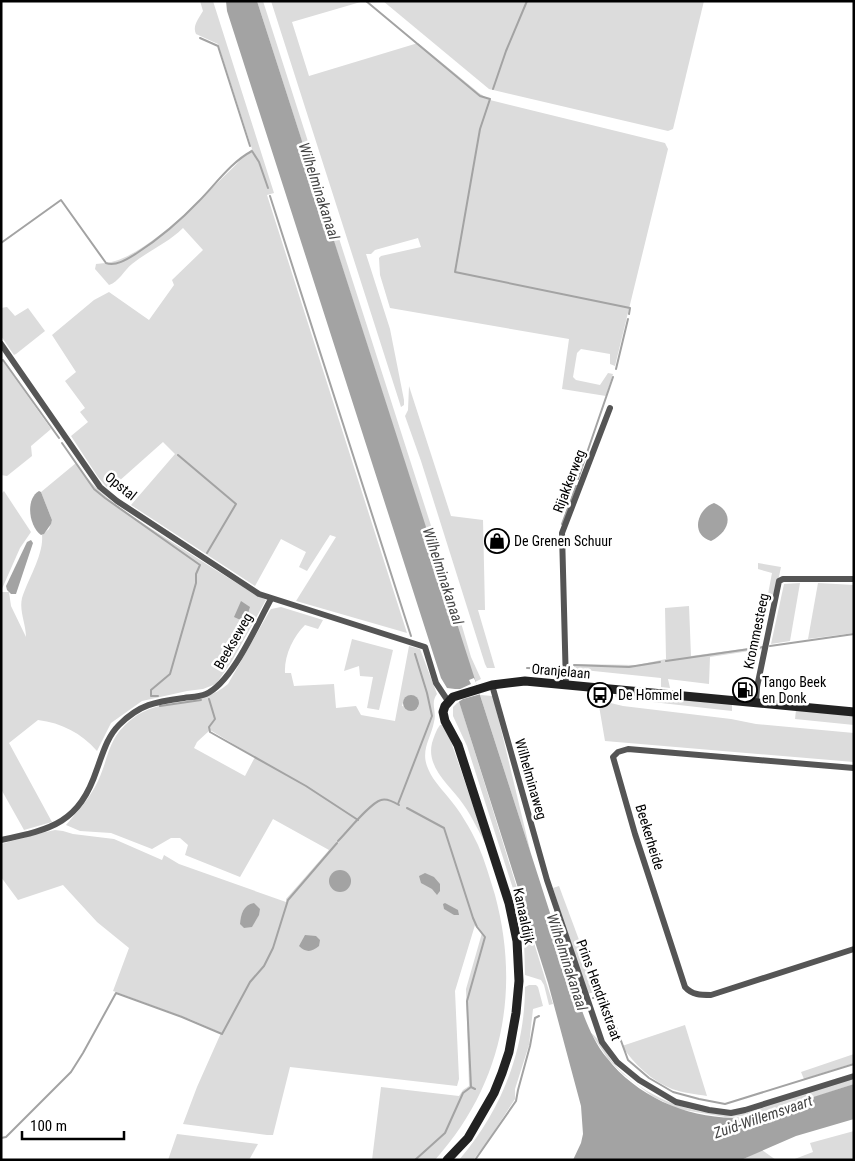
<svg xmlns="http://www.w3.org/2000/svg" width="855" height="1161" font-family="'Roboto Condensed',sans-serif">
	<style>
		.green { fill: #dcdcdc; fill-rule: evenodd }
		.water { fill: #a3a3a3 }
		.pier { fill: #fff }
		.lines { fill: none; stroke-linecap: round; stroke-linejoin: round }
		.stream { stroke: #a3a3a3; stroke-width: 2 }
		.street { stroke: #555; stroke-width: 6 }
		.secondary { stroke: #222; stroke-width: 9 }
		.labels { text-anchor: middle; dominant-baseline: central; stroke-width: 5; stroke-linejoin: round; paint-order: stroke }
		.street-label { font-size: 14px; fill: #000; stroke: #fff }
		.poi-label { font-size: 14px; fill: #000; stroke: #fff; text-anchor: start }
		.water-label { font-size: 15px; font-style: italic; fill: #444; stroke: #fff }
	</style>
	<rect width="100%" height="100%" fill="#fff"/>
	<g class="green">
		<path d="M 200,1 L 213,1 L 274,193 L 267,195 L 407,633 L 296,601 L 336,537 L 330,535 L 307,571 L 299,567 L 306,552 L 281,539 L 255,586 L 131,505 L 175,454 L 163,442 L 109,490 L 98,477 L 71,436 L 88,422 L 80,412 L 85,408 L 65,381 L 76,372 L 52,335 L 94,300 L 109,292 L 149,320 L 174,285 L 172,280 L 203,250 L 183,228 C 168,243 148,251 132,264 C 124,270 119,282 109,285 L 95,269 L 96,264 C 102,263 109,263 115,261 C 158,248 218,181 252,149 L 218,44 L 196,34 C 192,26 199,18 203,11 Z"/>
		<path d="M 257,1 L 263,1 L 450,585 L 471,657 L 481,679 L 475,682 Z"/>
		<path d="M 271,1 L 364,1 L 292,22 L 309,76 L 418,43 L 479,93 L 490,100 L 665,143 L 668,149 L 615,366 L 610,364 L 610,354 L 581,349 L 577,353 L 573,377 L 576,380 L 600,385 L 608,373 L 613,374 L 606,396 L 562,389 L 569,339 L 390,308 L 380,275 L 379,258 L 381,256 L 421,247 L 418,238 L 375,250 L 371,254 L 366,254 L 390,329 L 404,400 L 404,405 L 401,407 Z"/>
		<path d="M 383,1 L 704,1 L 673,129 L 668,131 L 489,89 Z"/>
		<path d="M 7,307 L 15,316 L 28,308 L 45,331 L 16,354 L 14,355 L 1,336 L 1,308 Z"/>
		<path d="M 2,360 L 51,429 L 31,446 L 32,456 L 7,476 L 1,475 Z"/>
		<path d="M 409,386 L 451,516 L 483,520 L 485,610 L 478,610 L 495,668 L 487,668 L 485,664 L 421,461 L 405,416 L 408,410 Z"/>
		<path d="M 76,463 C 100,500 139,520 175,544 C 205,563 235,583 266,600 L 232,661 L 216,684 L 203,689 L 187,691 L 142,701 L 111,723 L 97,751 C 81,733 62,723 38,720 L 9,743 L 52,822 L 24,830 L 1,789 L 1,592 L 9,592 L 11,606 L 26,637 C 26,624 19,611 22,598 C 28,579 44,554 42,535 L 49,529 L 52,520 L 41,492 Z"/>
		<path d="M 4,491 L 31,532 L 20,548 L 1,591 L 1,494 Z"/>
		<path d="M 758,563 L 781,567 L 775,596 L 768,594 L 772,573 L 758,569 Z"/>
		<path d="M 800,583 L 790,641 L 771,644 L 784,584 Z"/>
		<path d="M 818,583 L 854,585 L 854,633 L 808,639 Z"/>
		<path d="M 689,606 L 691,656 L 764,646 L 763,649 L 710,657 L 709,684 L 668,679 L 670,688 L 661,687 L 661,678 L 574,669 L 574,664 L 637,665 L 666,659 L 665,608 Z"/>
		<path d="M 281,607 L 323,620 L 318,629 L 305,625 C 293,637 284,656 285,673 L 291,673 L 294,686 L 334,684 L 336,708 L 356,706 L 361,715 L 395,721 L 409,646 L 420,649 L 437,694 C 430,703 437,712 434,722 C 431,738 421,749 427,766 C 431,778 440,787 448,797 C 460,811 470,828 478,845 C 485,861 490,879 495,895 C 521,992 502,1085 435,1160 L 372,1160 L 381,1087 L 459,1096 L 463,1090 L 469,1086 L 466,989 L 482,933 L 475,925 L 455,991 L 459,1079 L 457,1086 L 290,1067 L 273,1135 L 267,1135 L 183,1124 L 197,1087 L 221,1033 L 192,1020 L 113,991 L 129,948 L 97,922 L 63,885 L 18,900 L 1,877 L 1,844 L 37,834 L 55,830 L 63,831 L 73,834 L 114,839 L 162,860 L 164,855 L 179,864 L 286,902 L 286,899 L 329,850 L 273,819 L 240,877 L 185,855 L 188,845 L 180,838 L 171,838 L 152,849 L 111,833 L 80,831 L 66,825 C 78,811 90,798 98,781 C 110,755 107,739 132,719 C 160,696 201,708 228,684 L 269,612 L 271,609 ZM 404,699 L 419,705 L 417,709 L 402,706 ZM 210,730 L 255,757 L 245,776 L 194,748 L 197,742 Z"/>
		<path d="M 352,639 L 393,650 L 379,710 L 367,708 L 373,677 L 360,676 L 359,666 L 344,671 Z"/>
		<path d="M 616,694 L 732,703 L 732,711 L 617,698 L 615,696 Z"/>
		<path d="M 480,695 L 493,696 L 531,854 Z"/>
		<path d="M 598,700 L 623,706 L 731,719 L 756,724 L 854,733 L 854,762 L 605,741 Z"/>
		<path d="M 459,701 L 553,1004 L 549,1005 L 544,985 L 541,980 L 525,975 L 524,937 L 516,898 L 467,746 L 453,716 L 453,707 Z"/>
		<path d="M 796,710 L 854,716 L 854,725 L 795,719 Z"/>
		<path d="M 440,725 L 442,725 L 448,733 L 488,849 C 480,834 473,818 463,804 C 450,785 426,768 432,743 C 434,737 436,730 440,725 Z"/>
		<path d="M 559,886 L 598,991 L 587,994 L 553,888 Z"/>
		<path d="M 529,985 L 536,985 L 538,987 L 543,1006 L 533,1009 L 529,1045 L 515,1089 L 515,1099 L 486,1144 L 473,1160 L 459,1160 C 501,1111 525,1051 525,987 Z"/>
		<path d="M 685,1025 L 707,1096 C 696,1094 683,1093 672,1089 C 652,1081 634,1064 622,1046 Z"/>
		<path d="M 590,1032 C 602,1041 606,1055 616,1066 C 646,1098 691,1115 734,1114 L 854,1076 L 854,1084 L 761,1115 L 725,1117 L 678,1109 L 652,1096 L 623,1074 L 608,1059 Z"/>
		<path d="M 854,1054 L 854,1063 L 804,1079 L 801,1072 Z"/>
		<path d="M 854,1131 L 854,1160 L 792,1160 L 813,1152 L 810,1143 Z"/>
		<path d="M 177,1134 L 258,1144 L 249,1160 L 168,1160 Z"/>
		<path d="M 762,1150 L 776,1160 L 741,1160 Z"/>
	</g>
	<g class="water">
		<path d="M 226,1 L 257,1 L 577,997 C 585,1019 592,1040 607,1058 C 641,1102 705,1126 760,1115 C 769,1113 779,1108 789,1105 C 810,1098 832,1091 854,1084 L 854,1119 L 796,1136 L 741,1160 L 573,1160 L 581,1143 L 583,1134 L 581,1106 L 548,983 L 455,689 L 447,688 L 441,678 L 227,11 Z"/>
		<path d="M 39,491 L 41,492 L 52,520 L 51,524 L 44,534 L 41,535 C 29,526 25,499 39,491 Z"/>
		<path d="M 714,503 C 735,512 730,532 711,541 C 690,535 697,509 714,503 Z"/>
		<path d="M 31,540 L 33,543 L 16,594 L 11,594 L 7,590 L 6,586 L 27,542 Z"/>
		<path d="M 241,601 L 250,607 L 245,622 L 234,617 Z"/>
		<circle cx="411" cy="703" r="8"/>
		<circle cx="340" cy="881" r="11"/>
		<path d="M 425,873 L 434,877 L 440,884 L 440,891 L 437,895 L 432,889 L 421,883 L 419,876 Z"/>
		<path d="M 254,903 L 260,909 L 259,915 L 252,927 L 244,928 L 240,924 C 241,914 243,905 254,903 Z"/>
		<path d="M 445,903 L 458,910 L 459,915 L 454,915 L 444,909 L 443,904 Z"/>
		<path d="M 305,935 L 316,936 L 320,940 L 319,946 C 312,952 306,953 299,946 Z"/>
	</g>
	<path class="pier" d="M 474,678 L 481,694 L 463,699 L 457,703 L 453,691 L 451,692 L 450,689 L 460,689 L 471,684 L 469,680 Z"/>
	<g class="lines">
		<g class="stream">
			<path d="M 366,1 L 480,96 L 490,99 L 480,129 L 455,272 L 630,308 L 629,314"/>
			<path d="M 200,38 L 218,46 L 250,146"/>
			<path d="M 493,89 L 506,51 L 527,1"/>
			<path d="M 270,196 L 411,636"/>
			<path d="M 1,243 L 61,200 L 106,263 C 116,267 129,258 137,253 C 160,238 180,221 199,201 C 215,185 231,162 252,151 L 259,162 L 268,188"/>
			<path d="M 1,361 L 3,360 L 59,438"/>
			<path d="M 616,369 L 628,319"/>
			<path d="M 62,443 L 94,489 L 105,498 L 200,565 L 196,574 L 196,583 L 170,674 L 151,690 L 151,696 L 158,696"/>
			<path d="M 178,455 L 236,504 L 207,553"/>
			<path d="M 578,479 L 613,377"/>
			<path d="M 562,524 L 576,486"/>
			<path d="M 770,646 L 854,634"/>
			<path d="M 666,661 L 763,647"/>
			<path d="M 574,665 L 629,667 L 660,662"/>
			<path d="M 527,668 L 560,669"/>
			<path d="M 209,699 L 215,719 L 209,727 L 210,732 L 306,786 L 358,820"/>
			<path d="M 160,706 L 201,700"/>
			<path d="M 398,804 L 432,716 L 427,693 L 415,654"/>
			<path d="M 407,808 L 444,828 L 473,918 L 477,927 L 485,937 L 467,1001 L 471,1087"/>
			<path d="M 338,841 C 347,832 370,803 381,800 C 387,798 394,802 399,805"/>
			<path d="M 593,998 L 599,997 L 608,1005 L 628,1060 L 649,1078 L 673,1092 L 699,1099 L 725,1104 L 854,1064"/>
			<path d="M 1,1138 L 6,1137 L 71,1072 L 83,1053 L 116,993 L 182,1017 L 222,1034 L 250,982 L 264,966 L 273,948 L 288,900 L 337,843"/>
			<path d="M 415,1160 L 445,1133 L 463,1093 L 471,1087 L 475,1089"/>
			<path d="M 475,1160 L 516,1101 L 518,1090 L 530,1046 L 535,1018 L 539,1016"/>
		</g>
		<g class="street">
			<path d="M 1,344 L 100,487 L 117,501 L 259,594 L 425,647 L 436,683 L 448,701"/>
			<path d="M 492,685 L 547,880 L 602,1042 L 617,1062 L 639,1080 L 676,1102 L 709,1110 L 731,1113 L 745,1110 L 854,1076"/>
			<path d="M 566,685 L 562,533 L 610,408"/>
			<path d="M 756,702 L 757,687 L 779,581 L 783,579 L 854,579"/>
			<path d="M 854,768 L 628,749 L 618,752 L 613,757 L 635,834 L 685,987 C 692,995 701,995 711,995 L 854,949"/>
			<path d="M 1,840 C 53,829 79,823 97,769 C 103,753 107,737 119,725 C 140,704 155,702 184,698 C 191,697 199,697 206,694 C 232,683 257,624 271,599"/>
		</g>
		<path class="secondary" d="M 447,1160 L 468,1138 L 494,1093 L 502,1073 L 509,1052 L 516,1013 L 519,981 L 517,941 L 509,903 L 458,745 L 445,721 L 443,712 L 445,706 L 453,697 L 492,685 L 525,681 L 854,712"/>
	</g>
	<defs>
		<symbol id="shop-ring" viewBox="-11 -11 22 22"><circle r="9.5" fill="#fff" stroke="#000" stroke-width="1.5"/><path d="M-5-2.5h2.3a2.7 3.5 0 0 1 5.4 0H5L5.5 6h-11ZM-1.5-2.5h3a1.5 2.3 0 0 0-3 0Z" fill="#000"/></symbol>
		<symbol id="fuel-ring" viewBox="-11 -11 22 22"><circle r="9.5" fill="#fff" stroke="#000" stroke-width="1.5"/><path d="M-5.5-6h7V0h2V4h1.3V-2.5L3-4.5l.8-.8L6-3V5H2.5V1h-1V6h-7ZM-4.2-4.7v3.2H.2V-4.7Z" fill="#000"/></symbol>
		<symbol id="bus-ring" viewBox="-11 -11 22 22"><circle r="9.5" fill="#fff" stroke="#000" stroke-width="1.5"/><path d="M-5-6H5V4H4V6H2V4H-2V6H-4V4H-5ZM-3.5-4V0h7V-4ZM-3.5 1.2v1.5H-2V1.2ZM2 1.2v1.5H3.5V1.2Z" fill="#000"/></symbol>
	</defs>
	<g fill-rule="evenodd">
		<use href="#shop-ring" x="483" y="527" width="28" height="28"/>
		<use href="#fuel-ring" x="731" y="676" width="28" height="28"/>
		<use href="#bus-ring" x="586" y="681" width="28" height="28"/>
	</g>
	<g class="labels">
		<g class="street-label">
			<text transform="translate(569 481) rotate(-69)">Rijakkerweg</text>
			<text transform="translate(121 486) rotate(39)">Opstal</text>
			<text transform="translate(756 631) rotate(-78)">Krommesteeg</text>
			<text transform="translate(233 641) rotate(-60)">Beekseweg</text>
			<text transform="translate(561 671) rotate(5)">Oranjelaan</text>
			<text transform="translate(531 779) rotate(74)">Wilhelminaweg</text>
			<text transform="translate(650 837) rotate(73)">Beekerheide</text>
			<text transform="translate(524 916) rotate(78)">Kanaaldijk</text>
			<text transform="translate(599 990) rotate(70)">Prins Hendrikstraat</text>
		</g>
		<g class="poi-label">
			<text x="514" y="541">De Grenen Schuur</text>
			<text x="762" y="682">Tango Beek<tspan x="762" dy="16">en Donk</tspan></text>
			<text x="618" y="695">De Hommel</text>
		</g>
		<g class="water-label">
			<text transform="translate(319 191) rotate(72)">Wilhelminakanaal</text>
			<text transform="translate(443 576) rotate(72)">Wilhelminakanaal</text>
			<text transform="translate(567 962) rotate(72)">Wilhelminakanaal</text>
			<text transform="translate(763 1117) rotate(-19)">Zuid-Willemsvaart</text>
		</g>
	</g>
	<rect width="855" height="1161" fill="none" stroke="#000000" stroke-width="5"/>
	<path d="M22 1131v8h102v-8" fill="none" stroke="#000000" stroke-width="2.5"/>
	<text x="30" y="1131" font-size="15" fill="#000000" stroke="#ffffff" stroke-width="4" paint-order="stroke">100 m</text>
</svg>
